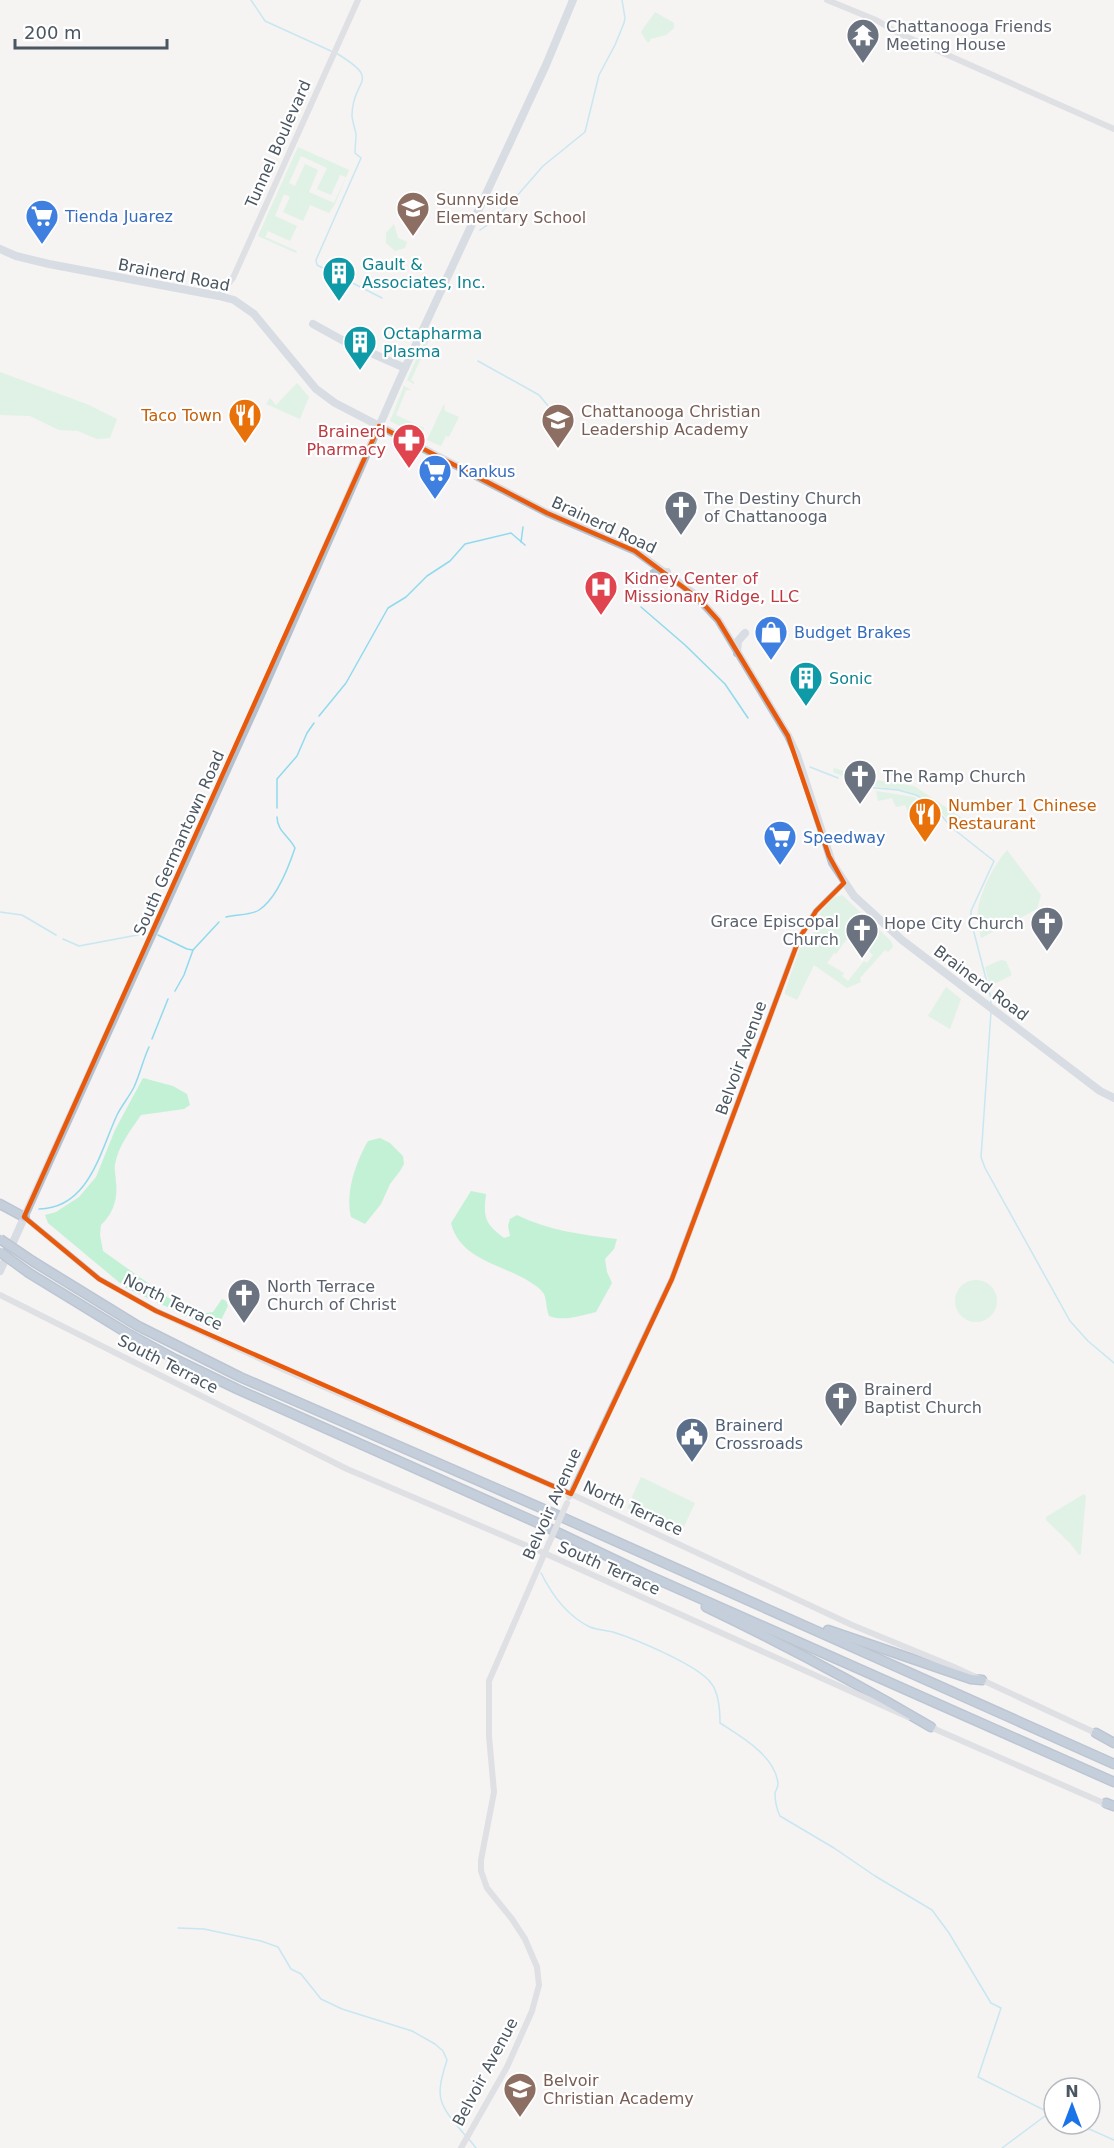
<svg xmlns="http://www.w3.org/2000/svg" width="1114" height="2148" font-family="'DejaVu Sans',sans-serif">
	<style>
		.green { fill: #c3f1d5; fill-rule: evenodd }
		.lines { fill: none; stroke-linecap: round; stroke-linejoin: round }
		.stream { stroke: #90daee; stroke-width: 1.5 }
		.highway-casing { stroke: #7690ad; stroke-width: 11 }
		.minor { stroke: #c1cad2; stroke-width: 6 }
		.major { stroke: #b3c2d1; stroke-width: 8 }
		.highway { stroke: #8ba5c1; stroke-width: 8 }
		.highway-bridge-casing { stroke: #7690ad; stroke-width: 11; stroke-linecap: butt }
		.minor-bridge { stroke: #c1cad2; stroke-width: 6 }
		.highway-bridge { stroke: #8ba5c1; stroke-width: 8 }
		.marked { fill: none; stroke: #e8590c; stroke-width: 4.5; stroke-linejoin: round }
		.labels { text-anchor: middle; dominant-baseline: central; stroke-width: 4.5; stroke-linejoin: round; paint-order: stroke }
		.worship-label { font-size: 16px; fill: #5b616d; stroke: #fff; text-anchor: start }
		.street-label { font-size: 16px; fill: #4a5661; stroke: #fff }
		.education-label { font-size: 16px; fill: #785e54; stroke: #fff; text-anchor: start }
		.shop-label { font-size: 16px; fill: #366cbe; stroke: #fff; text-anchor: start }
		.culture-label { font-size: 16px; fill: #0d838f; stroke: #fff; text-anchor: start }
		.food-label { font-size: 16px; fill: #c56008; stroke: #fff; text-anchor: end }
		.health-label { font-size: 16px; fill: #be3a42; stroke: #fff; text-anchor: end }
		.service-label { font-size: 16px; fill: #4e5e75; stroke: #fff; text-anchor: start }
	</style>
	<rect width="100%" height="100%" fill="#f5f3f3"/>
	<g class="green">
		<path d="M 655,12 L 674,23 L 674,28 L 666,35 L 650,39 L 650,42 L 647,42 L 641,32 Z"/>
		<path d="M 298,147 L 349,170 L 335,204 L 329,213 L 310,205 L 303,221 L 283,212 L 290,197 L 284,194 L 275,216 L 297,226 L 290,241 L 268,231 L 265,237 L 297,251 L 296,253 L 258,236 ZM 301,156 L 327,168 L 317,189 L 331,195 L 340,175 L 346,177 L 334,203 L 309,192 L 318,170 L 305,164 L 295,186 L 289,183 Z"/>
		<path d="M 394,224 L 398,238 L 407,242 L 405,248 L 395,251 L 386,243 L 386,233 Z"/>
		<path d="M 429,331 L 447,339 L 444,341 L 431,336 L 411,380 L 414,382 L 414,384 L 407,380 Z"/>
		<path d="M 0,372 L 89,405 L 117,419 L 110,438 L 97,439 L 78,431 L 59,430 L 30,416 L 0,415 Z"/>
		<path d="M 297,383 L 309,397 L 300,419 L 266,404 L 270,398 L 276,405 Z"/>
		<path d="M 404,386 L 411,390 L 406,390 L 396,415 L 424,428 L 421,437 L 390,421 Z"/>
		<path d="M 444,404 L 445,411 L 459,417 L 449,437 L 446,436 L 441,446 L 427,440 Z"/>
		<path d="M 834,768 L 870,779 L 914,786 L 962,818 L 951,823 C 921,788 903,791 862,784 L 860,781 L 855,781 L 833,772 Z"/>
		<path d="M 876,791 L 914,797 L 932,809 L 910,817 L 905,805 L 896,807 L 892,798 L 878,801 Z"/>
		<path d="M 1007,850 L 1041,895 L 1037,909 L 981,938 C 979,929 977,919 978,909 C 981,890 994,865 1007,850 Z"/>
		<path d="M 842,895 L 891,941 L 893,947 L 888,952 L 885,950 L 860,978 L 861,982 L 847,988 L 814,965 L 797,1000 L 785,994 L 785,991 L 802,942 L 814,933 L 821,923 L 820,913 L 833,898 ZM 848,937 L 858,944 L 860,942 L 873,955 L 867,963 L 864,961 L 848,981 L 842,976 L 844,973 L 827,963 L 834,953 L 836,954 Z"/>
		<path d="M 1001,960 L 1006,961 L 1012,975 L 990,986 L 985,967 Z"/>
		<path d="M 946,987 L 961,999 L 950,1029 L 928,1016 Z"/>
		<path d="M 143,1078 L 173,1086 L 187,1094 L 190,1105 L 184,1109 L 141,1115 C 130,1131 119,1145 115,1164 C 114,1171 116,1176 116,1183 C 118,1199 113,1214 101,1225 L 100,1235 L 103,1251 L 180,1306 L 200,1314 L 213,1312 L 222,1299 L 226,1301 L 228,1306 L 220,1322 L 212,1325 L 202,1323 L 126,1288 L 48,1223 L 45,1215 L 56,1212 L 79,1197 L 96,1177 L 115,1130 Z"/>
		<path d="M 380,1138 L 390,1143 L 403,1156 L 404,1164 L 400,1171 L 390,1184 L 381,1204 L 365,1224 L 351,1217 C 345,1192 356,1162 368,1141 Z"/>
		<path d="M 471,1191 L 486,1194 C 483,1217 485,1224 504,1238 L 510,1236 L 508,1226 L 510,1219 L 517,1215 C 547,1230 583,1235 617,1239 L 614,1249 L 605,1259 L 607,1272 L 612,1283 L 596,1312 C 582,1315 563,1322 549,1316 C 546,1309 547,1301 544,1294 C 541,1289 535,1285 530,1282 C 502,1264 460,1260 451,1223 Z"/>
		<circle cx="976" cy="1301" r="21"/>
		<path d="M 641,1477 L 695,1503 L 681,1533 L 627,1508 Z"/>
		<path d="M 1084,1494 L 1086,1496 L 1081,1551 L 1081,1554 L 1079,1555 L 1070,1543 L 1046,1520 L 1046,1517 Z"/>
	</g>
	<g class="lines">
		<g class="stream">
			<path d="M 251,0 L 265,21 L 331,51"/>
			<path d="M 336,53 C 384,82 352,78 352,115 C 352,121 355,128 356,134 C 356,140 355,147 355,153 L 361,158 L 316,260 L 317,265 L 382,298"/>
			<path d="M 480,230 L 489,224 L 509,205 L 543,166 L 585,132 L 599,75 L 615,45 L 624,23 L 625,18 L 622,0"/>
			<path d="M 478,361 L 539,395 L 570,432"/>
			<path d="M 521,542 L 523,527"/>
			<path d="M 641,607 L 685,645 L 725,684 L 748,718"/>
			<path d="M 319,716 L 346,683 L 388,608 L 406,597 L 427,576 L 450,561 L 465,544 L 511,533 L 525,545"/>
			<path d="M 810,767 L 838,778"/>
			<path d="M 866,787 L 898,790 L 916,795 L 933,805 L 951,827 L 994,861 L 971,911 L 971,921 L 991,998 L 991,1005"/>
			<path d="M 277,808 L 277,779 L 297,756 L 307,733 L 314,723"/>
			<path d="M 0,912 L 22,915 L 56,935"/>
			<path d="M 226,917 C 236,914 250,916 259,910 C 276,899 289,866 295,848 C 289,836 277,831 277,817"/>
			<path d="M 158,935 L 187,949 L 193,950"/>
			<path d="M 63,939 L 79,946 L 148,933"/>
			<path d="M 175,991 L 184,975 L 193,950 L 219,922"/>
			<path d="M 991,1012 L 982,1143 L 981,1157 L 985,1168 L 1070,1321 L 1088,1341 L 1114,1363"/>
			<path d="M 152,1039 L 168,999"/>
			<path d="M 39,1209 C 89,1208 100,1152 117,1115 C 122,1105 129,1097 134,1087 C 140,1074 143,1060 149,1047"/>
			<path d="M 541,1573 C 552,1595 567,1616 590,1627 C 597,1630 606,1630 613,1632 C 635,1639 698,1665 711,1683 C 719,1693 720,1711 720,1723 C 740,1736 776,1756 778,1784 C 778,1787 776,1790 775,1793 C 775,1800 777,1810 780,1816 L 834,1848 L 875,1876 L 932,1910 L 949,1933 L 991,2003 L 1001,2008 L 978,2077 L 1054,2115"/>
			<path d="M 178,1928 L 204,1929 L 261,1941 L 278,1947 L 291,1969 L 301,1974 L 321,1999 L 342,2009 L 412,2031 L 435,2044 L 443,2051 L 447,2060 C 434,2100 439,2104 465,2135"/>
			<path d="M 1078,2124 L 1114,2140"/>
			<path d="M 468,2138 L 476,2148"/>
			<path d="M 1002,2148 L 1049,2113"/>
		</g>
		<defs>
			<g id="highway">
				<path d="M 0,1204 L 24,1217"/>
				<path d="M 34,1262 L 138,1326 L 240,1377 L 548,1511 L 1114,1764"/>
				<path d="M 29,1273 L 127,1333 L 175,1359 L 237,1389 L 540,1524 L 645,1574 L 1114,1782"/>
				<path d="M 706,1607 C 783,1644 858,1684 931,1727"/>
				<path d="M 828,1630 L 971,1679 L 982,1680"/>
				<path d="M 1096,1733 L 1114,1743"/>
				<path d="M 1106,1803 L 1114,1806"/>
			</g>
		</defs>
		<use href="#highway" class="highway-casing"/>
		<g class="minor">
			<path d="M 827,0 L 876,20 L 898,33 L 1114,129"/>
			<path d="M 219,296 L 233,278 L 358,0"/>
			<path d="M 24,1217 L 99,1279 L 156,1311 L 287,1371 L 571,1494 L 852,1625 L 954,1667 L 1100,1735"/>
			<path d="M 0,1295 L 347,1469 L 544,1553 L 908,1717"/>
			<path d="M 569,1497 L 672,1279 L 799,939 L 816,911 L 844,883"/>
			<path d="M 928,1726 L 1108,1805"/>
			<path d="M 461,2148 L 507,2067 L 532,2011 L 539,1985 L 537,1967 L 525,1939 L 512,1919 L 487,1888 L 481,1871 L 481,1860 L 494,1792 L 489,1736 L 489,1681 L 549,1543"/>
		</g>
		<g class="major">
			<path d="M 0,249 L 16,256 L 49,264 L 219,296 L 234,300 L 254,314 L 316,389 L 335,403 L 547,513 L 635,551 L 693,593 L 718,620 L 788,736 L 797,755 L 832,863 L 854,896 L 902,940 L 1100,1091 L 1114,1098"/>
			<path d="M 313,324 L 342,340 L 405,368"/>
			<path d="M 646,577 L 655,572 L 667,572"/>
			<path d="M 737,653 L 738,641 L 745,633"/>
			<path d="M 0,1271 L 261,695 L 399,381 L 546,65 L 573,0"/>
		</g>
		<use href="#highway" class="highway"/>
		<defs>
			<g id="highway-bridge">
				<path d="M 0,1239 L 34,1262"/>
				<path d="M 0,1252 L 29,1273"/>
			</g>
		</defs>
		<use href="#highway-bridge" class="highway-bridge-casing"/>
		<path class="minor-bridge" d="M 549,1543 L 567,1503"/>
		<use href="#highway-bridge" class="highway-bridge"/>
	</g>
	<path d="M0 0H1114V2148H0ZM 379,426 L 547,513 L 635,551 L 699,599 L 718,620 L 788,736 L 829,856 L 844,883 L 816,911 L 799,939 L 672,1279 L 571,1494 L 156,1311 L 99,1279 L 24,1217 Z" fill="#f5f3f3" fill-opacity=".55" fill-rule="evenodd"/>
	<path class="marked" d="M 379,426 L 547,513 L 635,551 L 699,599 L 718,620 L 788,736 L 829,856 L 844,883 L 816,911 L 799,939 L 672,1279 L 571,1494 L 156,1311 L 99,1279 L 24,1217 Z"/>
	<defs>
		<symbol id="temple-pin" viewBox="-11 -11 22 30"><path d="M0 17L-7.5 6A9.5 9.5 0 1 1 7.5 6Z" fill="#6b7280" stroke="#fff"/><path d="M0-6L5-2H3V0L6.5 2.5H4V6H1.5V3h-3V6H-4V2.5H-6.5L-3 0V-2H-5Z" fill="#fff"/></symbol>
		<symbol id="school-pin" viewBox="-11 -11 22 30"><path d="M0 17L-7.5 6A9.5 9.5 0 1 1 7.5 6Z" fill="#8d6e63" stroke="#fff"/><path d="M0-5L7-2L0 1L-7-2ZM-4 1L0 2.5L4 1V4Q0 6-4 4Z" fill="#fff"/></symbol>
		<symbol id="supermarket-pin" viewBox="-11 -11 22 30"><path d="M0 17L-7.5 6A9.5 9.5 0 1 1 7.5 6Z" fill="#3f7fe0" stroke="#fff"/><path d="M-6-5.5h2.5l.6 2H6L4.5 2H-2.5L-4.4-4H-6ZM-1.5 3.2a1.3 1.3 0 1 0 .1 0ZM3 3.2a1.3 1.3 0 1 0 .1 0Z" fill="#fff"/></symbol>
		<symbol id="building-pin" viewBox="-11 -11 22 30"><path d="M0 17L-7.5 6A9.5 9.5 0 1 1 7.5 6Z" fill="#0f9aa8" stroke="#fff"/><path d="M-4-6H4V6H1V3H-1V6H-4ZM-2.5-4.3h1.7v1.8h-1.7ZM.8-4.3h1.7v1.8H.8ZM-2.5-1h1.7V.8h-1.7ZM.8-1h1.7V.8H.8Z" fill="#fff"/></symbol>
		<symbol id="restaurant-pin" viewBox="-11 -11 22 30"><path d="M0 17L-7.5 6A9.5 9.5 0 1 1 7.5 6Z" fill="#e8710a" stroke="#fff"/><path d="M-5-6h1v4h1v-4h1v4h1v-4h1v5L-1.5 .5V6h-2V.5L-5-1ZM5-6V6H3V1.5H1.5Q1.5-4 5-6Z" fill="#fff"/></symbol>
		<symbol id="pharmacy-pin" viewBox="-11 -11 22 30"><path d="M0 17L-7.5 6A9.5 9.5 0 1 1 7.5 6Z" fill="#e0444e" stroke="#fff"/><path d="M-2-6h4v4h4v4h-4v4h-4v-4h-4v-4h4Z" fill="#fff"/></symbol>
		<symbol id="church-pin" viewBox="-11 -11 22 30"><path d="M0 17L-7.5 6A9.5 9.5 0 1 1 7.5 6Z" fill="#6b7280" stroke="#fff"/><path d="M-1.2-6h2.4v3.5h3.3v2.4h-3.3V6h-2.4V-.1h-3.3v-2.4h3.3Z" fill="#fff"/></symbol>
		<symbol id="hospital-pin" viewBox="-11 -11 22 30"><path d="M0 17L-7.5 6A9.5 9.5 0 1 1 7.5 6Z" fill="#e0444e" stroke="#fff"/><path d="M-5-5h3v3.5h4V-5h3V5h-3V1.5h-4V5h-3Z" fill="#fff"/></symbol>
		<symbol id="shop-pin" viewBox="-11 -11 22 30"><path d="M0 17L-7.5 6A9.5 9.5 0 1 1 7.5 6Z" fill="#3f7fe0" stroke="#fff"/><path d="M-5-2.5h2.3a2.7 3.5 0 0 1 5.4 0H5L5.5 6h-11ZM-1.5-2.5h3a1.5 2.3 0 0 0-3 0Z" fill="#fff"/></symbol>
		<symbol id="civic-pin" viewBox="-11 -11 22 30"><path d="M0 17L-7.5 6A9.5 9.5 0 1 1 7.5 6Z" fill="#5c6f8a" stroke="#fff"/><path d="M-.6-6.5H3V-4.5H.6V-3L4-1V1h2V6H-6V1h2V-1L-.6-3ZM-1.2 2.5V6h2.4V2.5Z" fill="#fff"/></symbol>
	</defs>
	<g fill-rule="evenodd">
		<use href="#temple-pin" x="844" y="16" width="38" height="52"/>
		<use href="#school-pin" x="394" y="189" width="38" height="52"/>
		<use href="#supermarket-pin" x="23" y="197" width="38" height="52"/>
		<use href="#building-pin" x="320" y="254" width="38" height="52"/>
		<use href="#building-pin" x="341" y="323" width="38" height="52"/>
		<use href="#restaurant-pin" x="226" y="396" width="38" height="52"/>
		<use href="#school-pin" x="539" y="401" width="38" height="52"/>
		<use href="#pharmacy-pin" x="390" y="421" width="38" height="52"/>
		<use href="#supermarket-pin" x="416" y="452" width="38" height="52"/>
		<use href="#church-pin" x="662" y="488" width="38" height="52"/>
		<use href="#hospital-pin" x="582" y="568" width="38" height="52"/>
		<use href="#shop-pin" x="752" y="613" width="38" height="52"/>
		<use href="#building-pin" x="787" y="659" width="38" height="52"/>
		<use href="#church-pin" x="841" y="757" width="38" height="52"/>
		<use href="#restaurant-pin" x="906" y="795" width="38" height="52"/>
		<use href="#supermarket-pin" x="761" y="818" width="38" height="52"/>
		<use href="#church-pin" x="1028" y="904" width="38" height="52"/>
		<use href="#church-pin" x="843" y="911" width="38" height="52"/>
		<use href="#church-pin" x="225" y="1276" width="38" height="52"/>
		<use href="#church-pin" x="822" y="1379" width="38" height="52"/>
		<use href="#civic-pin" x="673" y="1415" width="38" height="52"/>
		<use href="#school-pin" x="501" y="2070" width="38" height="52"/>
	</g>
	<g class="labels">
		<g class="worship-label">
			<text x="886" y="26">Chattanooga Friends<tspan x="886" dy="18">Meeting House</tspan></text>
			<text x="704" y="498">The Destiny Church<tspan x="704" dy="18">of Chattanooga</tspan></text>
			<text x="883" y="776">The Ramp Church</text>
			<text x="839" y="921" text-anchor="end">Grace Episcopal<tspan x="839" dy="18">Church</tspan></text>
			<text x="1024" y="923" text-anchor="end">Hope City Church</text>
			<text x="267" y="1286">North Terrace<tspan x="267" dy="18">Church of Christ</tspan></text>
			<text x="864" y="1389">Brainerd<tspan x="864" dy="18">Baptist Church</tspan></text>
		</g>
		<g class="street-label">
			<text transform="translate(278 144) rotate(-66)">Tunnel Boulevard</text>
			<text transform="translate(174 275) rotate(11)">Brainerd Road</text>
			<text transform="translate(604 525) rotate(25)">Brainerd Road</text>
			<text transform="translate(179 843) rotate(-66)">South Germantown Road</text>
			<text transform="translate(981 983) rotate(37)">Brainerd Road</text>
			<text transform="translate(741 1058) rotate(-70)">Belvoir Avenue</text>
			<text transform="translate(173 1302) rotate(26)">North Terrace</text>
			<text transform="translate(168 1364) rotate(27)">South Terrace</text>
			<text transform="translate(552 1504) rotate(-66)">Belvoir Avenue</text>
			<text transform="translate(633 1508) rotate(25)">North Terrace</text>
			<text transform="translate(609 1568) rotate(24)">South Terrace</text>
			<text transform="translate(485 2072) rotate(-62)">Belvoir Avenue</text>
		</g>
		<g class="education-label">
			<text x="436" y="199">Sunnyside<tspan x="436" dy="18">Elementary School</tspan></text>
			<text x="581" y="411">Chattanooga Christian<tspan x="581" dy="18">Leadership Academy</tspan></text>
			<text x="543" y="2080">Belvoir<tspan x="543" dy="18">Christian Academy</tspan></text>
		</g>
		<g class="shop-label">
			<text x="65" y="216">Tienda Juarez</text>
			<text x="458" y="471">Kankus</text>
			<text x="794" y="632">Budget Brakes</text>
			<text x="803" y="837">Speedway</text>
		</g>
		<g class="culture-label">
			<text x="362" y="264">Gault &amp;<tspan x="362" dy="18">Associates, Inc.</tspan></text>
			<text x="383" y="333">Octapharma<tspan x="383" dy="18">Plasma</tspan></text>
			<text x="829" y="678">Sonic</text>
		</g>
		<g class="food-label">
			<text x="222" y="415">Taco Town</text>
			<text x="948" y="805" text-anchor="start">Number 1 Chinese<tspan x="948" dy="18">Restaurant</tspan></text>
		</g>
		<g class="health-label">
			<text x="386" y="431">Brainerd<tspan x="386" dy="18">Pharmacy</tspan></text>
			<text x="624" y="578" text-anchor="start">Kidney Center of<tspan x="624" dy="18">Missionary Ridge, LLC</tspan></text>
		</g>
		<g class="service-label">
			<text x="715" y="1425">Brainerd<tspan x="715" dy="18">Crossroads</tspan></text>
		</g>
	</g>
	<g transform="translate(1072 2106)"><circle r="28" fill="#ffffff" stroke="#b7bbc0" stroke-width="1.5"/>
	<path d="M0-4.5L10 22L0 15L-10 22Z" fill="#1a73e8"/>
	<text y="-9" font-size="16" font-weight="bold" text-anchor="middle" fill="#4a5661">N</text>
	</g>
	<path d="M15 39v9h152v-9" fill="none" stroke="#4a5661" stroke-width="3"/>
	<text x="24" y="39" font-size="18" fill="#4a5661" stroke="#ffffff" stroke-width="4.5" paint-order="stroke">200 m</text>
</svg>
